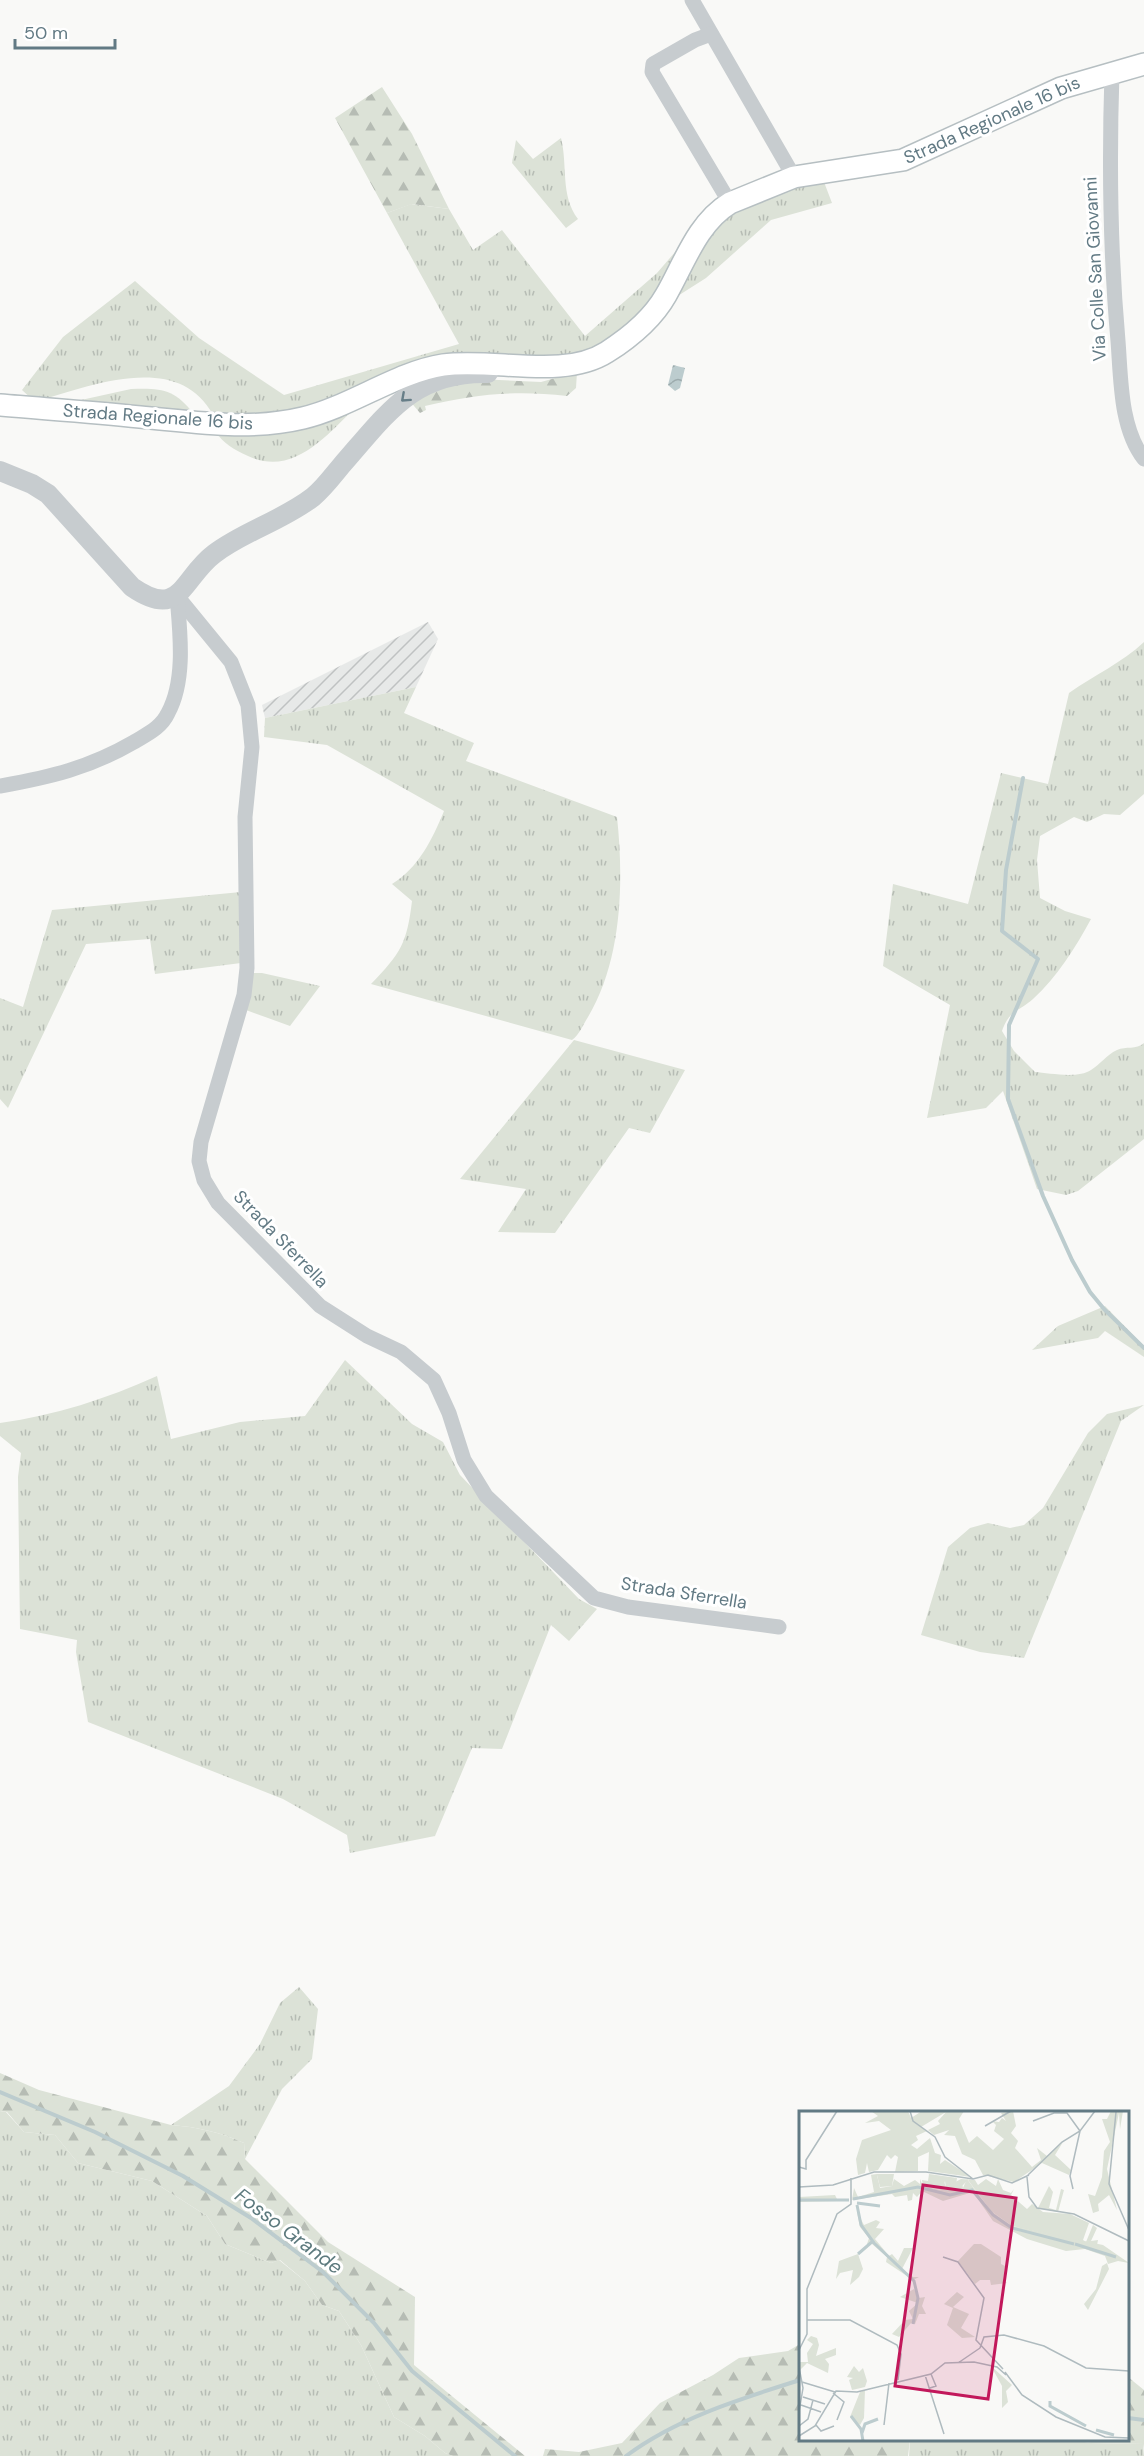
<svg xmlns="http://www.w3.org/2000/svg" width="1144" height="2456" font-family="'DM Sans',sans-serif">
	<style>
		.industrial { fill: url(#industrial-furrows) }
		.grass { fill: url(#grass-tufts) }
		.forest { fill: url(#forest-firs) }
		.water { fill: url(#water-waves) }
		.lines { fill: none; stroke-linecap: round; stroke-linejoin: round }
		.stream { stroke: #bcccce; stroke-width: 4 }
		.secondary-casing { stroke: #b6bfc2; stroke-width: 24 }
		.minor { stroke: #c7cccf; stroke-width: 15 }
		.tertiary { stroke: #c7cccf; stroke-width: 20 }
		.secondary { stroke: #fff; stroke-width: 21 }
		.oneway { stroke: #677e88 }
		.labels { text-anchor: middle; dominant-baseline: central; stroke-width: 6; stroke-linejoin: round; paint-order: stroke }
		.street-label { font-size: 18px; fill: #627a84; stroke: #fff }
		.water-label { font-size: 20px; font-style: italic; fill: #5d7a7e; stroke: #fff }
		.inset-river { fill: none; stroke: #bcccce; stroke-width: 3 }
		.inset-road { fill: none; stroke: #afbbbf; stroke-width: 1.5 }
		.view { fill: #c2185b; fill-opacity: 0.15; stroke: #c2185b; stroke-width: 3 }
		.inset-edge { fill: none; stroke: #627a84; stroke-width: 3 }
	</style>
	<defs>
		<pattern id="industrial-furrows" width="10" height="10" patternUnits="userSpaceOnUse" patternTransform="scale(1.5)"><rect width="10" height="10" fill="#e7e9e8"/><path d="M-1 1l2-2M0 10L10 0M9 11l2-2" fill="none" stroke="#bfc2c2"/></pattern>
		<pattern id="grass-tufts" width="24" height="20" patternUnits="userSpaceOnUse" patternTransform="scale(1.5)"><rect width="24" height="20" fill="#dce2d7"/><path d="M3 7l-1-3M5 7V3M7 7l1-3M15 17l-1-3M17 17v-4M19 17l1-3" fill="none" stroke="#b6bcb4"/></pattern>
		<pattern id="forest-firs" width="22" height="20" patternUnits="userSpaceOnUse" patternTransform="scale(1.5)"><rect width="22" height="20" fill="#dce2d7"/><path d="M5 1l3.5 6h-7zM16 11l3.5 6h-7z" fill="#b6bcb4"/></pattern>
		<pattern id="water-waves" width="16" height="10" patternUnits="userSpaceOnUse" patternTransform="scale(1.5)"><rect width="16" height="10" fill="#bcccce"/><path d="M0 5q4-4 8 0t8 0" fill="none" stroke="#9cabad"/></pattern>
	</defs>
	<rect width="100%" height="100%" fill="#f9f9f7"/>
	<path class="industrial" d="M 428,622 L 438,639 L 416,687 L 265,718 L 262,705 Z"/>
	<g class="grass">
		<path d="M 561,138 C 568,166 560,195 578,219 L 566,228 L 512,163 L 516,140 L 533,159 Z"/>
		<path d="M 824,182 L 832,203 L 771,220 L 706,278 L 673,299 L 653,301 L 618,332 L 591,352 L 570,357 L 532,359 L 253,418 L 213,415 C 178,350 90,386 35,402 L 22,390 L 63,337 L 135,281 L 199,338 L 284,395 L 459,344 L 387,213 L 411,204 L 449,209 L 473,250 L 502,230 L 585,336 L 657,273 L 694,230 L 732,196 Z"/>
		<path d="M 131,389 C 162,388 174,389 194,414 L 72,402 Z"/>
		<path d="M 355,408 C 326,436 293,477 248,456 C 233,449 224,444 215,431 Z"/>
		<path d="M 1144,642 L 1144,794 L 1120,815 L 1104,814 L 1087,822 L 1074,817 L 1040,836 L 1037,860 L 1040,898 L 1065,911 L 1091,919 C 1076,947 1057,977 1033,999 C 1017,1013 1010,1009 1002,1031 L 1014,1051 L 1035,1072 C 1049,1073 1078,1079 1091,1070 C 1101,1064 1106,1055 1117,1050 C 1126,1046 1136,1050 1144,1043 L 1144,1139 L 1078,1191 L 1066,1195 L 1037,1189 L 1003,1091 L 986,1108 L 927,1118 L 950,1005 L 883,966 L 893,884 L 968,904 L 1001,773 L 1048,784 L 1069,693 C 1094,675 1122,663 1144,642 Z"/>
		<path d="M 416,687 L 404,713 L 474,743 L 466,761 L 617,817 C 624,882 622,960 588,1017 C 583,1025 579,1035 572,1040 L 371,984 C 401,953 407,943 412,901 L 392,884 C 419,867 432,840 444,811 L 327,745 L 264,737 L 265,718 Z"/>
		<path d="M 241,892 L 241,963 L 155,974 L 150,939 L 86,944 L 8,1108 L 0,1099 L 0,998 L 23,1007 L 52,910 Z"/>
		<path d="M 252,973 L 262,973 L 320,986 L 290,1026 L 246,1010 Z"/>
		<path d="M 574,1040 L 685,1070 L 650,1133 L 629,1128 L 555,1233 L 498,1232 L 526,1189 L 460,1179 Z"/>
		<path d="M 1105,1306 L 1144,1346 L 1144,1357 L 1105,1331 L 1098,1338 L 1032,1350 L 1058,1326 Z"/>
		<path d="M 345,1360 L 412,1424 L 443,1442 L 460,1475 L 579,1599 L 597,1609 L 569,1641 L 551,1625 L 502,1749 L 472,1748 L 435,1836 L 350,1853 L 347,1835 L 283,1799 L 88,1722 L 76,1652 L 77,1640 L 20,1629 L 18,1477 L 21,1453 L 0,1436 L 0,1423 C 56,1415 106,1399 157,1376 L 171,1439 L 240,1422 L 305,1416 Z"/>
		<path d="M 1144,1405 L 1121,1421 L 1024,1658 L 980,1652 L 921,1635 L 948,1547 L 970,1528 L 988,1523 L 1010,1528 L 1024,1525 L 1043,1508 L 1088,1433 L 1107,1414 Z"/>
		<path d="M 299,1987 L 318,2009 L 312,2059 L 282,2089 L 245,2159 L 244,2143 C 220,2132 197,2127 171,2125 L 229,2086 L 260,2044 L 280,2003 Z"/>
		<path d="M 0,2111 L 6,2112 L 24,2132 L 55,2135 L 78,2163 L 152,2181 L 207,2216 L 225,2244 L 271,2263 L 279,2260 L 305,2281 L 322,2305 L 339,2311 L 361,2345 L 394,2417 L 425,2436 L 445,2453 L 453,2456 L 0,2456 Z"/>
		<path d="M 910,2440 L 1073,2440 L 1091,2443 L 1143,2444 L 1144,2456 L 909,2456 Z"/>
	</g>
	<g class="forest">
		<path d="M 382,87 L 412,134 L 449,209 L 412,204 L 387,213 L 335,118 Z"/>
		<path d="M 577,372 L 576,388 L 567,396 C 516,390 475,394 425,406 L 426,410 L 420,413 L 409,400 L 416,395 L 477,379 L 541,382 Z"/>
		<path d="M 0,2073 L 39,2090 L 171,2125 C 197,2127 220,2132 244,2143 L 245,2159 L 328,2242 L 415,2297 L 414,2365 L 525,2456 L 453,2456 L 445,2453 L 425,2436 L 394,2417 L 361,2345 L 339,2311 L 322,2305 L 305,2281 L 280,2260 L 271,2263 L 225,2244 L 207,2216 L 152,2181 L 78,2163 L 55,2135 L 24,2132 L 7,2112 L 0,2111 Z"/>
		<path d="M 800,2344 L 800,2440 L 910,2440 L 908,2456 L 543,2456 L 545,2449 L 579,2452 L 622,2443 L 660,2403 L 713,2375 L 739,2358 L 788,2351 Z"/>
		<path d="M 1128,2377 L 1144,2390 L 1144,2449 L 1143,2444 L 1091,2443 L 1073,2440 L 1128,2440 Z"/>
	</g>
	<path class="water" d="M 673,365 L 685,368 L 680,388 L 675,391 L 668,385 Z"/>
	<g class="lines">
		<g class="stream">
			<path d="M 1023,778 L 1006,870 L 1002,931 L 1038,959 L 1009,1025 L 1008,1099 L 1043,1196 L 1072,1260 L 1090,1292 L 1104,1309 L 1144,1348"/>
			<path d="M 0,2092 L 95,2132 L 183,2176 L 251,2218 L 323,2272 L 374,2323 L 412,2371 L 515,2456"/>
			<path d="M 1128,2418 L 1144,2420"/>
			<path d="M 626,2456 C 677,2418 740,2399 800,2380"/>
		</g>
		<defs>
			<path id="secondary" d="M 0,405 C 47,409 94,412 140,417 C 195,422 249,431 303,418 C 350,407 397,372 443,365 C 495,358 563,380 607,352 C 629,338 653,318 666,295 C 684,264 697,223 730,203 L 794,177 L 903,160 L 1061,88 L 1144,64"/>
		</defs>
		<use href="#secondary" class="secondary-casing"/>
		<g class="minor">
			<path d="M 692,0 L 794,177"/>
			<path d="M 711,34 L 695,40 L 653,64 L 652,72 L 730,203"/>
			<path d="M 1112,72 C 1109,162 1110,251 1118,341 C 1121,379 1120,428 1144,459"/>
			<path d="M 177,596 L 231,662 L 248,705 L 252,747 L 245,817 L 247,968 L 244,995 L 201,1142 L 199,1161 L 204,1180 L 218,1203 L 320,1306 L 367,1336 L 401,1352 L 434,1380 L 449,1413 L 464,1460 L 486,1496 L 594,1598 L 628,1607 L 779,1627"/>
			<path d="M 0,786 C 51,777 89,768 134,742 C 147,734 161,728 168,713 C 186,680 180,632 177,596"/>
		</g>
		<path class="tertiary" d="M 0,471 L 32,484 L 48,494 L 132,587 C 181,621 182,578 214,554 C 244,531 282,521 313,497 C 323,489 332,477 341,466 C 386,415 413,371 488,373"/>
		<use href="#secondary" class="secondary"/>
	</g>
	<defs><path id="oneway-chevron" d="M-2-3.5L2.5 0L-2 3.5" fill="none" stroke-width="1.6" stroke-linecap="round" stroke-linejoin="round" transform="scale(1.5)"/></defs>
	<use class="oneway" href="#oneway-chevron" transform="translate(405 398) rotate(138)"/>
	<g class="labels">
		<g class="street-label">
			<text transform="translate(992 120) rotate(-24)">Strada Regionale 16 bis</text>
			<text transform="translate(1095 269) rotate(-93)">Via Colle San Giovanni</text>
			<text transform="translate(158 417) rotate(4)">Strada Regionale 16 bis</text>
			<text transform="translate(281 1239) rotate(46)">Strada Sferrella</text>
			<text transform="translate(684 1593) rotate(9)">Strada Sferrella</text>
		</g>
		<g class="water-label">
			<text transform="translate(289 2231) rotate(37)">Fosso Grande</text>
		</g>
	</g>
	<g transform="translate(799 2111)">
		<rect width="330" height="330" fill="#f9f9f7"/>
		<path d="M 72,0 L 109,0 L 112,7 L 123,0 L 165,0 L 160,8 L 170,32 L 178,25 L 194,39 L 205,28 L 195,20 L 197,14 L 193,10 L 200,11 L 203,7 L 207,10 L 202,2 L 214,0 L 217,15 L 212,22 L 219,30 L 216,37 L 233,56 L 242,49 L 238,37 L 248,45 L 264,31 L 256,44 L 272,59 L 270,64 L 243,52 L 215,71 L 184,64 L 176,49 L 163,43 L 156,25 L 145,24 L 150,19 L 135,24 L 129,19 L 141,13 L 139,10 L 147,1 L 122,16 L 128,20 L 117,25 L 119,29 L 112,34 L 118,38 L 131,27 L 136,42 L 142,44 L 141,53 L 146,49 L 172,66 L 129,60 L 130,41 L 119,46 L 119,60 L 96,61 L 99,46 L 96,44 L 92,48 L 88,44 L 79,59 L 70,61 L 68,52 L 66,62 L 59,64 L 57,48 L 63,29 L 92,19 L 80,10 L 66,12 L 79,5 ZM 312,0 L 324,0 L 321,18 L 320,2 L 308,58 L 318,99 L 310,84 L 299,93 L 300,100 L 294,102 L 289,83 L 296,85 L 303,66 L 305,40 L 311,31 L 303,8 L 308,8 ZM 71,63 L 95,63 L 93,75 L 81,76 L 78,64 ZM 130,63 L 158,67 L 157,74 L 147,77 L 146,70 L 143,79 L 124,75 L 123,69 L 129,70 ZM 162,68 L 176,69 L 179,74 L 187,68 L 197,75 L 199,68 L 204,79 L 212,82 L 215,78 L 212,84 L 228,98 L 233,93 L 244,101 L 271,103 L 290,112 L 284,129 L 287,131 L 294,114 L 298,117 L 292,130 L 299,129 L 298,134 L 213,115 L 192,100 L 169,69 L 161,77 ZM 250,75 L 254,81 L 250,97 L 257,99 L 262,78 L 265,79 L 259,101 L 239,97 ZM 58,101 L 65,114 L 77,109 L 81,111 L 77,117 L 85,118 L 76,128 L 90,145 L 93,143 L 99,150 L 105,137 L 114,137 L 103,158 L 114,166 L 120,166 L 114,169 L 87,151 L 88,146 L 73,133 L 68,133 L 70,127 L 61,116 ZM 175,133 L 182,133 L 202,146 L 202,153 L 206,155 L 204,169 L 208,172 L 192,174 L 191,169 L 181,169 L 176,173 L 159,150 ZM 59,143 L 64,158 L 60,166 L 51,174 L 54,159 L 41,162 L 37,168 L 40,150 ZM 308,152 L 310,158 L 289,199 L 285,193 L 297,178 L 303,155 ZM 115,178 L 120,187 L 126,186 L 123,195 L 127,203 L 120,203 L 116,213 L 112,212 L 100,226 L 93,223 L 106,209 L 114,208 L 110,200 L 119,192 L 101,186 ZM 158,181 L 165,186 L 154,196 L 170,203 L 162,217 L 176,226 L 163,227 L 148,214 L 154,197 L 145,193 ZM 12,225 L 18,227 L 20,234 L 17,245 L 37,237 L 37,244 L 26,248 L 30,253 L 29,262 L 8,252 L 1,259 L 0,251 L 9,251 L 8,242 L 14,233 L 8,229 ZM 55,255 L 60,261 L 64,257 L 68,270 L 66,276 L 53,279 L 50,269 L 54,267 L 48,266 ZM 192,255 L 213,274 L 207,280 L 209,291 L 203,297 L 203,275 ZM 66,279 L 65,307 L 61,314 L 51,306 L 61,281 Z" fill="#dce2d7"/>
		<path d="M 72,64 L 78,64 L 81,77 L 93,75 L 95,68 L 105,75 L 116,69 L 121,73 L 121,68 L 124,75 L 141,79 L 144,68 L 147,76 L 162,68 L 164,77 L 168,68 L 192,100 L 213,115 L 304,134 L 330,152 L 319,150 L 309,153 L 306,145 L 286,138 L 267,140 L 228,128 L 194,110 L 174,81 L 144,90 L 123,80 L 118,86 L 114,82 L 113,89 L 109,90 L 108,84 L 96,86 L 93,83 L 53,89 L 55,77 L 59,86 L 75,81 ZM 36,84 L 39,90 L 0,91 L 0,86 Z" fill="#dce2d7"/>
		<path class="inset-river" d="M 54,88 L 119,76 L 151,84 L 173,79 L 194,104 L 213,117 L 275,133M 0,89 L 50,89M 58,92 L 81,95M 58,94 L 62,114 L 75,132 L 115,170 L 119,187 L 114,213M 276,133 L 317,146M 59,143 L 74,130M 251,290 L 251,295 L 287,315M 52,305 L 62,318 L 64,330M 297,319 L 315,324M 63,322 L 66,313 L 79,308"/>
		<path class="inset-road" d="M 111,0 L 114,10 L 136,26 L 146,46 L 174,68M 317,1 L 310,73 L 330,119M 234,10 L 255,2 L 268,2 L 281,20M 186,15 L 212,0M 0,56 L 7,58 L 7,49 L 38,0M 229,64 L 263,31 L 281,20 L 296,0M 228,66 L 230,86 L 238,97 L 275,103 L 330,130M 0,76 L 34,74 L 75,61 L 127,61 L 174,68 L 189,64 L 213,72 L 230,64M 274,78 L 271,65 L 281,20M 144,146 L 159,151 L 185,187 L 177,229 L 204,258M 8,209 L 51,209 L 98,234 L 102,243 L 99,269M 181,237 L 185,226 L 205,224 L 245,235 L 287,257 L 330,260M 0,239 L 8,223 L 8,178 L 38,103 L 52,93 L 52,67M 159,252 L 181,237M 0,256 L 4,277 L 0,301M 206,261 L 223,284 L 257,306 L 306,326 L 330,327M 126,264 L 145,323M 3,271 L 36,281M 131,277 L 137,275 L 132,263M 34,282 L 45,291 L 38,309M 4,286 L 26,293M 2,294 L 22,301M 17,314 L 22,320 L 35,315M 85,314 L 90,272M 0,315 L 9,308 L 14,289M 0,325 L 16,315 L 37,280 L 58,281 L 132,263 L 146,252 L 175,251 L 198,256 L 207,264"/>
		<path class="view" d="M 124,74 L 217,87 L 189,288 L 96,275 Z"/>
		<rect width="330" height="330" class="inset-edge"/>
	</g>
	<path d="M15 39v9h100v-9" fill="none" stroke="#627a84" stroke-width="3"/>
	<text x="24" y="39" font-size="18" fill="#627a84" stroke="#ffffff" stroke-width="4.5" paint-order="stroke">50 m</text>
</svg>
